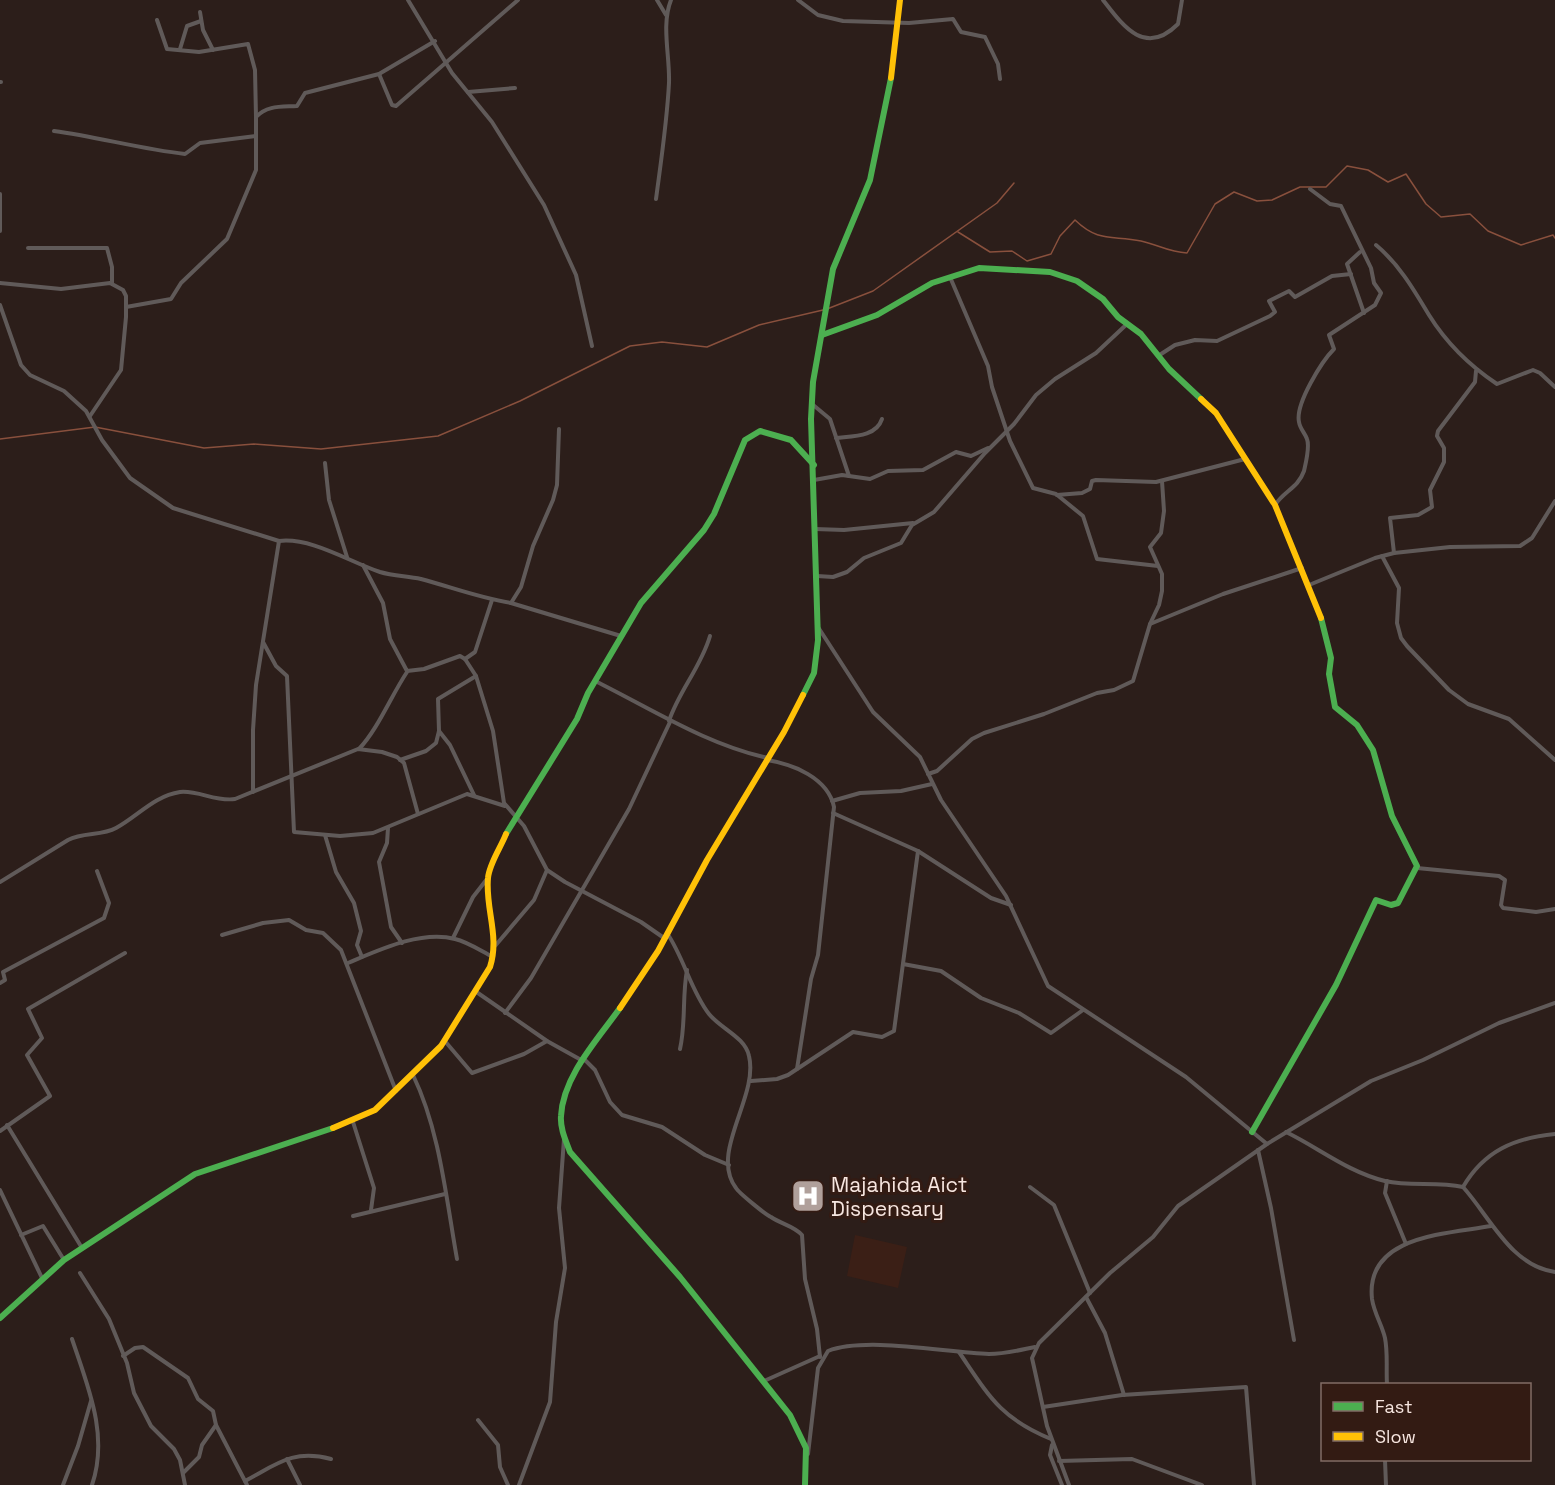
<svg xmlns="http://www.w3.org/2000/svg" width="1555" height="1485" font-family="'Space Grotesk',sans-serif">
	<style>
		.built { fill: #3b1f16 }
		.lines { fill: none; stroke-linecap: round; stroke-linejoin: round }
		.stream { stroke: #89503d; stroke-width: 1.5 }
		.street { stroke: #605a59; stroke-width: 4 }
		.fast { stroke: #4caf50; stroke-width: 6 }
		.slow { stroke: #ffc107; stroke-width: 6 }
		.labels { text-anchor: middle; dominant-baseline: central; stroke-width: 6; stroke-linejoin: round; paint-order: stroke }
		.poi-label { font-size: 21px; fill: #f7e6e0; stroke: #331b13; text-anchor: start }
	</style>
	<rect width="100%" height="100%" fill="#2c1e1a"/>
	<g class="built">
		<path d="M 800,1183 L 823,1194 L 816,1209 L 793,1199 Z"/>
		<path d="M 855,1235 L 907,1247 L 898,1288 L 847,1276 Z"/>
	</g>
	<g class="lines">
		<g class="stream">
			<path d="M 958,232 L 990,252 L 1012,251 L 1027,261 L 1051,254 L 1060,236 L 1075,220 C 1099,243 1112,235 1141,241 C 1159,245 1168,252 1187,253 L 1215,204 L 1234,192 L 1257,201 L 1272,200 L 1300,187 L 1326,187 L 1347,166 L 1368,170 L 1388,182 L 1406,174 L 1426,204 L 1441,217 L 1470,214 L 1488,231 L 1521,245 L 1553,235 L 1555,238"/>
			<path d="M 827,309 L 873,291 L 997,203 L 1014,183"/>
			<path d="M 0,439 L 95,427 L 204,448 L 254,444 L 321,449 L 438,436 L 520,401 L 630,346 L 662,342 L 707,347 L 759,325 L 823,310"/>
		</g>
		<g class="street">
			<path d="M 408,0 L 452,73 L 492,122 L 544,205 L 576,275 L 592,346"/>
			<path d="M 657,0 L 666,15"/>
			<path d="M 798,0 L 818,15 L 843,21 L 909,23 L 953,19 L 961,32 L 985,37 L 998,64 L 1000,79"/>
			<path d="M 1103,0 C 1123,26 1145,57 1178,24 L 1182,0"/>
			<path d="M 200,12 L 203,30 L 213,50"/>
			<path d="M 157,20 L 167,49 L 199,52 L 248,44 L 255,70 L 256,117"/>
			<path d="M 180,49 L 187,26 L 201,21"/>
			<path d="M 379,74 L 392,105 L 396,106 L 518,0"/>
			<path d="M 0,82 L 1,82"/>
			<path d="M 468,92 L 515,88"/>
			<path d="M 54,131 C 98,137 141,149 185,154 L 200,143 L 256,136"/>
			<path d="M 0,194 L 0,231"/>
			<path d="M 656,199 C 661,161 667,122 669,83 C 670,56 661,25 671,0"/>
			<path d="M 1376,245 C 1399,264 1414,290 1429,315 C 1447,344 1470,366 1497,384 L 1533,370 L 1540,373 L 1555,387"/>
			<path d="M 28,248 L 107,248 L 112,267 L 112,283"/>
			<path d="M 1360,252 L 1347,264 L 1364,313"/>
			<path d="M 950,277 L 988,366 L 992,387 L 1010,441 L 1033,488 L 1056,494 L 1083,516 L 1097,559 L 1158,566"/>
			<path d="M 0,283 L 61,289 L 110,283 L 123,290 L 126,296 L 126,317 L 121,370 L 90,416"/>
			<path d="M 0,305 L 21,365 L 30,375 L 64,391 L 86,411 L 102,440 L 130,478 L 173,508 L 279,541 C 311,537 350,562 380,572 C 393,576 407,576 421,579 C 451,587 480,598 511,603 L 621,636"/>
			<path d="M 126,307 L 171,299 L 181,283 L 227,239 L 256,170 L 256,117 C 267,105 282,107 297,106 L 305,93 L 379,74 L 435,41"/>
			<path d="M 1158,356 L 1175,345 L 1195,340 L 1217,341 L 1270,316 L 1275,312 L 1269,301 L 1289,291 L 1295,297 L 1332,276 L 1351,274"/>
			<path d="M 812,404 L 830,419 L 849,476"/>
			<path d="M 836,438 C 853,436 876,437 882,419"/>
			<path d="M 325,463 L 329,500 L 347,557"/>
			<path d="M 814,480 L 842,475 L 870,479 L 888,471 L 923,470 L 956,452 L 971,456 L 988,448"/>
			<path d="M 1057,495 L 1082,493 L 1090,489 L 1092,481 L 1096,480 L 1156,482 L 1245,459"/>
			<path d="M 1275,505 C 1284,491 1298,488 1304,471 C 1306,462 1310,447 1307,439 C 1305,433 1300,429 1299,422 C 1295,404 1322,361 1334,349 L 1329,335 L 1375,305 L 1381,293 L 1374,283 L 1371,268 L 1341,206 L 1330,204 L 1310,189"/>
			<path d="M 815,529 L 844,530 L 913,523"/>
			<path d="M 1394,553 L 1390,518 L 1418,515 L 1432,507 L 1430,490 L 1444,462 L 1444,448 L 1437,436 L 1438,431 L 1475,382 L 1476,371"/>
			<path d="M 1382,556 L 1399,588 L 1397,623 L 1401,638 L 1407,646 L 1449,690 L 1468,704 L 1509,719 L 1555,760"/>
			<path d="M 363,565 L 383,603 L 390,639 L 407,671 L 424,669 L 460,656 L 465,659 L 476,676 L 493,731 L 504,803 L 524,826 L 547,870 L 565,882 L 641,922 L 664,938"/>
			<path d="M 817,576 L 833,577 L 847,572 L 864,558 L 901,543 L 912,525 L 934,512 L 985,453 L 1014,424 L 1036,395 L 1055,379 L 1096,353 L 1127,324"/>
			<path d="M 1309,585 L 1375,558 L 1394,553 L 1450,547 L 1520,546 L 1532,538 L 1555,501"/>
			<path d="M 511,603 L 521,587 L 533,546 L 553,500 L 557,485 L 559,429"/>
			<path d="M 1150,624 L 1223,594 L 1302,568"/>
			<path d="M 818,627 L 873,712 L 920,757 L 941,800 L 1006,896 L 1048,986 L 1186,1077 L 1267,1144"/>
			<path d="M 263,642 L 276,666 L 287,676 L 294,832 L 340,836 L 373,833 L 467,794 L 505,806"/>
			<path d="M 465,659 L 475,652 L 492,600"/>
			<path d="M 595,681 C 650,708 707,745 768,758"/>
			<path d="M 669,721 C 679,691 701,667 710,636"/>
			<path d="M 439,731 L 450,745 L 474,795"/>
			<path d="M 359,749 C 378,729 391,696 407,672"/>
			<path d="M 400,760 L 426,751 L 436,743 L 439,731 L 438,699 L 476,676"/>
			<path d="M 767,760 C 793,764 828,778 834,807 L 818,955 L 811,979 L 797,1069"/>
			<path d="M 928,774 L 937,771 L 972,739 L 984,733 L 1044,714 L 1097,693 L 1114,690 L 1133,681 L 1150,624 L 1159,605 L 1162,591 L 1162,574 L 1150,547 L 1161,533 L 1164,511 L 1162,481"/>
			<path d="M 253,792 L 253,730 L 256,685 L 279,541"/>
			<path d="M 832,801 L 860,793 L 901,791 L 932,784"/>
			<path d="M 833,813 L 918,851 L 991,898 L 1011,905"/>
			<path d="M 388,828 L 387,843 L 379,862 L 391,927 L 402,943"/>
			<path d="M 325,835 L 336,872 L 354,903 L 361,931 L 357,945 L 362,957"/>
			<path d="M 1417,868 L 1499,876 L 1505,880 L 1501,905 L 1503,908 L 1536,912 L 1555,909"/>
			<path d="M 0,882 L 68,840 C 83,832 102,836 116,828 C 138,816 154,796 180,792 C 198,790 216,802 235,799 L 358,749 L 382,752 L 397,757 L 404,763 L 418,814"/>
			<path d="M 667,933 C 684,958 691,991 709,1014 C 721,1029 745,1037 749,1056 C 759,1097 709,1152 736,1188 C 739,1193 766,1215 771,1217 C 781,1224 794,1226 802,1235 L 805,1279 L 817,1329 L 820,1357"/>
			<path d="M 222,935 L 263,923 L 289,920 L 306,930 L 323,933 L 341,950 L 396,1091"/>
			<path d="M 453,938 L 473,897 L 487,879"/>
			<path d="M 495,946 L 534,900 L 547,870"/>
			<path d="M 348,963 C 379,950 421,930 455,939 C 468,942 481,951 493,957"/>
			<path d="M 903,964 L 941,971 L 981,998 L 1019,1013 L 1051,1033 L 1083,1010"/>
			<path d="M 0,983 L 5,980 L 3,972 L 104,918 L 109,903 L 97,871"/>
			<path d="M 475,991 L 547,1041 L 583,1061"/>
			<path d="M 505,1013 L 531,978 L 629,809 L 670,722"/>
			<path d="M 444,1040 L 472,1073 L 524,1054 L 547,1041"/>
			<path d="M 680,1049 C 686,1023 682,997 687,970"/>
			<path d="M 584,1059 L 595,1070 L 610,1102 L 622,1115 L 662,1127 L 705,1155 L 729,1165"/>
			<path d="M 413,1075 C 440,1131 446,1198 457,1259"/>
			<path d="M 751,1081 L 777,1079 L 788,1075 L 853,1032 L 882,1037 L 894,1031 L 918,851"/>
			<path d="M 353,1122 L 374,1188 L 371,1210"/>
			<path d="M 7,1125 L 82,1248"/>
			<path d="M 0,1131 L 50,1096 L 27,1055 L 42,1038 L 28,1009 L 125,953"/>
			<path d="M 1286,1132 C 1319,1148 1348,1172 1385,1181 C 1410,1187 1437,1181 1463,1187 C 1490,1217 1511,1266 1555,1272"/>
			<path d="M 1258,1150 L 1271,1208 L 1294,1340"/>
			<path d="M 1387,1181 L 1385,1193 L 1406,1244"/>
			<path d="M 1030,1187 L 1054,1205 L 1090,1293"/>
			<path d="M 1463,1187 C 1484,1151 1514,1138 1555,1134"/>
			<path d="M 0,1190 L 42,1278"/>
			<path d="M 353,1216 L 445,1194"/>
			<path d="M 21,1235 L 43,1226 L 64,1260"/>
			<path d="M 80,1273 L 109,1319 L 127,1363 L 134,1393 L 151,1426 L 174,1449 L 180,1460 L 185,1485"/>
			<path d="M 1086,1297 L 1105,1333 L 1124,1395"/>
			<path d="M 72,1339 C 88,1387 109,1435 92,1485"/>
			<path d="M 959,1352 C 989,1396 1000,1418 1051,1439"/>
			<path d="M 123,1356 L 135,1348 L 143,1347 L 188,1378 L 198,1399 L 213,1411 L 216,1425 L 247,1485"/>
			<path d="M 764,1381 L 820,1356"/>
			<path d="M 1387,1384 C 1386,1369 1388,1353 1385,1338 C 1382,1325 1374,1313 1372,1299 C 1365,1235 1447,1234 1491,1226"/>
			<path d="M 1043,1407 L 1122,1395 L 1246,1387 L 1254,1485"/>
			<path d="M 478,1420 L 498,1445 L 500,1467 L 508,1485"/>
			<path d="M 1052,1445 L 1050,1455 L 1062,1485"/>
			<path d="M 808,1454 L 818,1368 L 828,1351 C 867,1336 947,1353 989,1354 C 1005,1354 1020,1350 1035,1347"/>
			<path d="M 287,1459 L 300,1485"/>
			<path d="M 1385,1460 L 1386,1485"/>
			<path d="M 1059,1461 L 1132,1459 L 1202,1485"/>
			<path d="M 184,1472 L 199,1457 L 202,1445 L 216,1425"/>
			<path d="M 245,1481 C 277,1464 293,1449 331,1459"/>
			<path d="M 63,1485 L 78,1446 L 91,1401"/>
			<path d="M 519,1485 L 550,1402 L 556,1322 L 565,1268 L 559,1208 L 564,1139"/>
			<path d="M 1069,1485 L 1047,1426 L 1034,1367 L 1032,1358 L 1039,1343 L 1110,1273 L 1153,1237 L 1178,1206 L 1267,1144 L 1371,1081 L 1423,1060 L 1499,1023 L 1555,1003"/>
		</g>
		<g class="fast">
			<path d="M 822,335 L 877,315 L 932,283 L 979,268 L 1050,272 L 1077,281 L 1103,299 L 1118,317 L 1141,334 L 1169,369 L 1201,399"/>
			<path d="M 803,695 L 814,673 L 818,640 L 811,419 L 813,382 L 833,269 L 870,180 L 891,78"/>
			<path d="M 506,834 L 577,719 L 588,693 L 641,603 L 704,530 L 714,514 L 745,440 L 760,431 L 791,440 L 814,465"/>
			<path d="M 620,1008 C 598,1039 563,1076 561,1116 C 560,1129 566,1141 570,1152 L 680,1277 L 790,1415 L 806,1448 L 805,1485"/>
			<path d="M 1252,1132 L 1336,985 L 1376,900 L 1391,905 L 1398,903 L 1417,866 L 1392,816 L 1373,750 L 1357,725 L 1335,707 L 1329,674 L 1331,658 L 1321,618"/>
			<path d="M 0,1318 L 64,1260 L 195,1174 L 333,1128"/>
		</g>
		<g class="slow">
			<path d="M 891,78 L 900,0"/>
			<path d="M 1201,399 L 1216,413 L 1275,505 L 1321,618"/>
			<path d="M 620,1008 L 658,951 L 707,860 L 784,732 L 803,695"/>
			<path d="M 333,1128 L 375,1110 L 441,1046 L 490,967 C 500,936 485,908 488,878 C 489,864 501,847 506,834"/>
		</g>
	</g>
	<defs>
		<symbol id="hospital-square" viewBox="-11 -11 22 22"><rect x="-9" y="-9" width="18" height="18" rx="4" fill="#b0a09b" stroke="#331b13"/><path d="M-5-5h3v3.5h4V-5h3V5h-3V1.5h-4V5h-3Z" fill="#fff"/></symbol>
	</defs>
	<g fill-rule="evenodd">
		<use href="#hospital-square" x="789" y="1177" width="38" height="38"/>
	</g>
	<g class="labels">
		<g class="poi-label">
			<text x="831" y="1184">Majahida Aict<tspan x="831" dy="24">Dispensary</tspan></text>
		</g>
	</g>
	<rect x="1321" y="1383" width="210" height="78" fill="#331b13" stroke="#816c65" stroke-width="1.5"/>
	<rect x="1333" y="1402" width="30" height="9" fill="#4caf50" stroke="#816c65" stroke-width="1.5"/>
	<text x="1375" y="1413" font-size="18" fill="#f7e6e0">Fast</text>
	<rect x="1333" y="1432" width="30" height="9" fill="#ffc107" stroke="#816c65" stroke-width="1.5"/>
	<text x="1375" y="1443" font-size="18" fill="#f7e6e0">Slow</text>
</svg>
